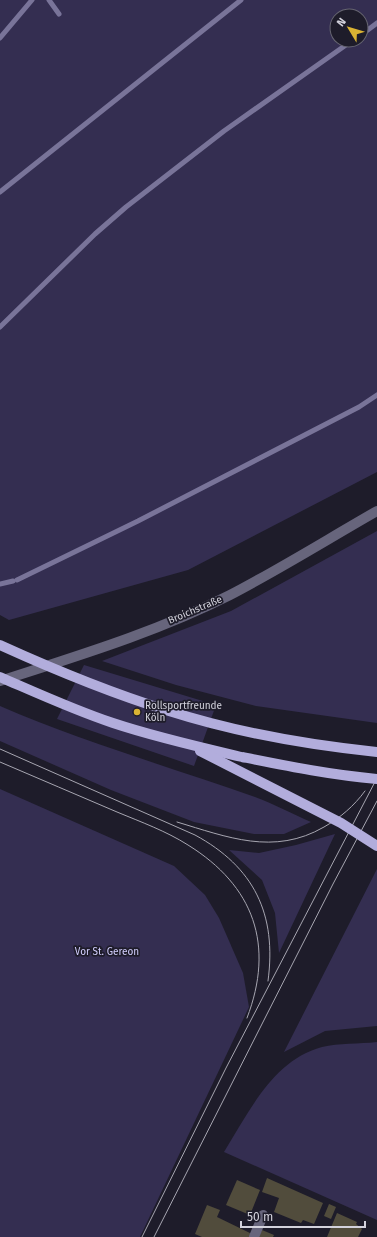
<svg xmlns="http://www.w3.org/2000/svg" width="377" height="1237" font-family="'Fira Sans',sans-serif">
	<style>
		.green { fill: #342e51; fill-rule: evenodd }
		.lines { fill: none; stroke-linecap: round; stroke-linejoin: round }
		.stream { stroke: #797499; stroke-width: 5 }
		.building { fill: #514c3c }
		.minor { stroke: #67657c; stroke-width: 10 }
		.tram { stroke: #a7a6b1; stroke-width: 1 }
		.major-bridge { stroke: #b2addc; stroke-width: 10 }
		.poi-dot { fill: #dab333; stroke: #1e1c2a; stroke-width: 1.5 }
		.labels { text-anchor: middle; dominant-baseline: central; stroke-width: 3.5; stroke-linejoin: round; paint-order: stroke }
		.street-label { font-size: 10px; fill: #d3d2dc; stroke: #1e1c2a }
		.poi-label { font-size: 10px; fill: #d3d2dc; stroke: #1e1c2a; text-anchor: start }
		.park-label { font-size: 10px; fill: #d1cdfc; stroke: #1e1c2a }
	</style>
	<rect width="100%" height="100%" fill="#1e1c2a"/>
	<g class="green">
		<path d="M 0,0 L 377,0 L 377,472 L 188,570 L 9,620 L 0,615 ZM 337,16 L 361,16 L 361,40 L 337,40 Z"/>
		<path d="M 377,531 L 377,723 L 256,706 L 176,685 L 102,661 L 231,611 Z"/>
		<path d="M 84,665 L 216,705 L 194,766 L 57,719 Z"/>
		<path d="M 0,706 C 83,742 170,767 255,797 C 274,804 293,814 311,822 L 284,834 L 254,834 L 194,822 L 111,790 L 0,741 Z"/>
		<path d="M 0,789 L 174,866 L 205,895 L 219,918 L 243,973 L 249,1007 L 140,1237 L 0,1237 Z"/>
		<path d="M 335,834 L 279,953 L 275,913 L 262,880 L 229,850 L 259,853 L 296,845 Z"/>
		<path d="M 377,869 L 377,1026 L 325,1031 L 284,1052 Z"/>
		<path d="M 377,1042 L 377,1220 L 224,1152 C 249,1112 273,1060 322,1047 C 339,1043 359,1044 377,1042 Z"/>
	</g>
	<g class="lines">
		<g class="stream">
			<path d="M 49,0 L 59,14"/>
			<path d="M 361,35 L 377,23"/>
			<path d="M 0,38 L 32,0"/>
			<path d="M 0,192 L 241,0"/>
			<path d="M 0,327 L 95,234 L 126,207 L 224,131 L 353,40"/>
			<path d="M 17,580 L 138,521 L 359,407 L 377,395"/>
			<path d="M 0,584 L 13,581"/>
		</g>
	</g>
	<g class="building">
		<path d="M 267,1178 L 323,1203 L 314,1224 L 303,1220 L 301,1223 L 274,1212 L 279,1198 L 262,1192 Z"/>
		<path d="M 237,1180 L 260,1190 L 250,1215 L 226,1205 Z"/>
		<path d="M 329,1204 L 336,1207 L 331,1219 L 324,1216 Z"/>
		<path d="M 207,1205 L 220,1210 L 217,1217 L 252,1234 L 251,1237 L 202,1237 L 195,1234 Z"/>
		<path d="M 337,1213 L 357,1222 L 356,1224 L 362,1229 L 358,1237 L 327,1237 Z"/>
		<path d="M 262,1230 L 274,1235 L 273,1237 L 259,1237 Z"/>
	</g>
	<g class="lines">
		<g class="minor">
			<path d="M 0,681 C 77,656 157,632 230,595 C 280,569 328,539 377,511"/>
			<path d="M 254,1237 L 263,1215"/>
		</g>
		<g class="tram">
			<path d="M 0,749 L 195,835 C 254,867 277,914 268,981"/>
			<path d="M 0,762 C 39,779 78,795 117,812 C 141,822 166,831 188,845 C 254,886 275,945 247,1018"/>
			<path d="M 177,822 C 227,837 274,856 324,827 C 340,818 354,806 365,791"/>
			<path d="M 142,1237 L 226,1068 L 377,778"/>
			<path d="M 154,1237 L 333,884 L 377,801"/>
		</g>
		<g class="major-bridge">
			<path d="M 0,645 C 55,670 111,693 169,711 C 235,732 309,745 377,752"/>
			<path d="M 0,677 C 37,693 74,710 113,723 C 155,737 199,747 242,757 C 287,766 331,775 377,779"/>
			<path d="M 200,751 L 341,823 L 377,846"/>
		</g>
	</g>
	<circle class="poi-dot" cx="137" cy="712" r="4"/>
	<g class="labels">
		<g class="street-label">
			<text transform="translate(195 610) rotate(-23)">Broichstraße</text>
		</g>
		<g class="poi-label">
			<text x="145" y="706">Rollsportfreunde<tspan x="145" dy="12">Köln</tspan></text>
		</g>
		<g class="park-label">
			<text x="107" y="952">Vor St. Gereon</text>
		</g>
	</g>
	<g transform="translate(349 28) rotate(308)"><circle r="19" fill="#1e1c2a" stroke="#666571"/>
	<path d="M0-3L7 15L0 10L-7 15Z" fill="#dab333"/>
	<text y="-6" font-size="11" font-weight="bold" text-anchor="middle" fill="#d3d2dc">N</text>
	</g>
	<path d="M241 1221v6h124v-6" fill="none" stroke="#d3d2dc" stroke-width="2"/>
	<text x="247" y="1221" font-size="12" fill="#d3d2dc" stroke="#1e1c2a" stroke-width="3" paint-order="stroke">50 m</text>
</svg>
